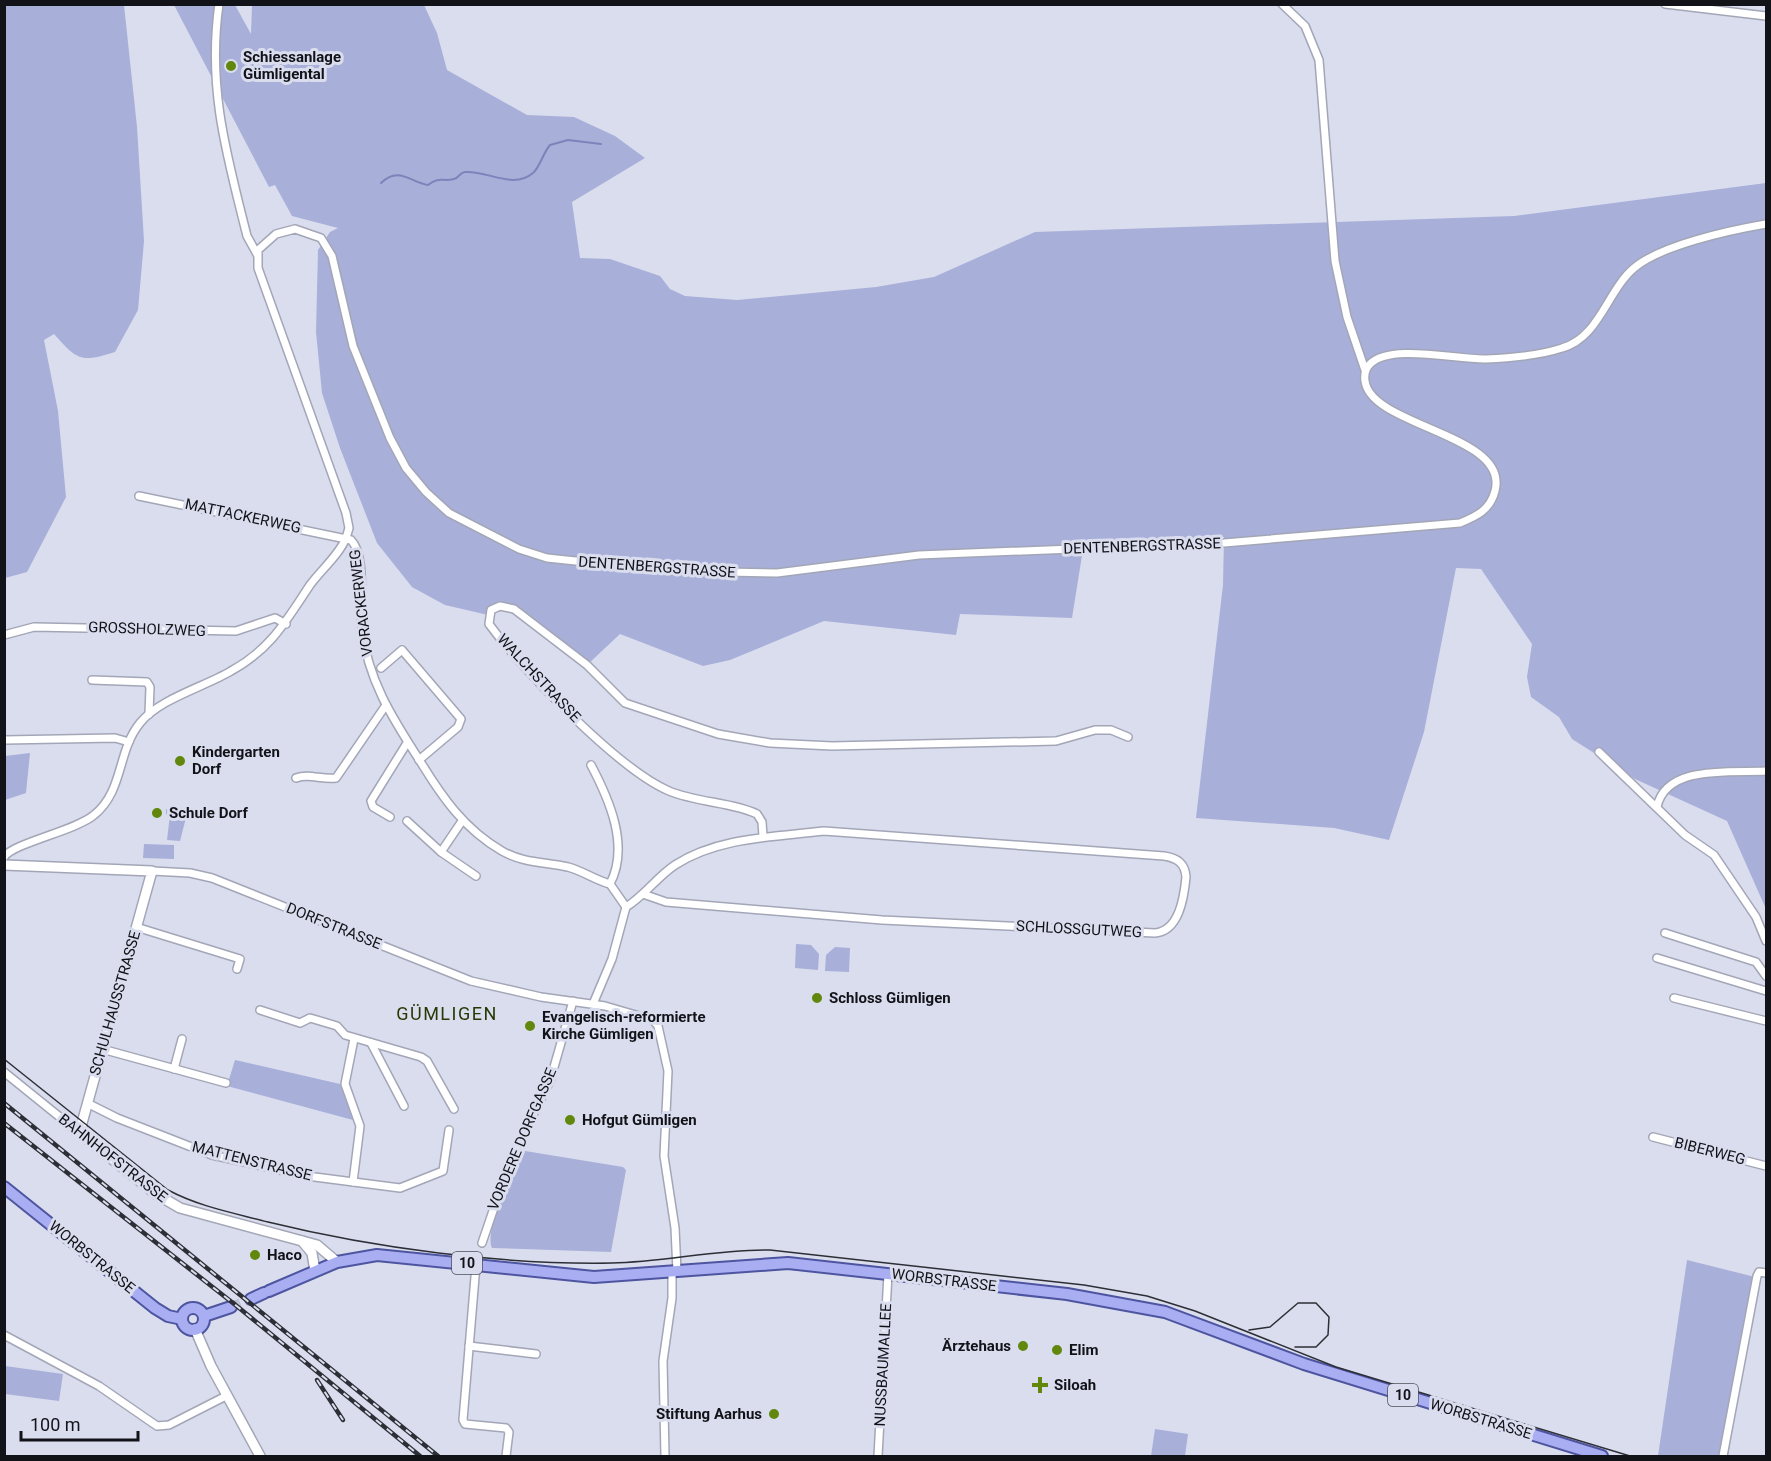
<svg xmlns="http://www.w3.org/2000/svg" width="1771" height="1461" font-family="Roboto,sans-serif">
	<style>
		.green { fill: #a8afd9 }
		.lines { fill: none; stroke-linecap: round; stroke-linejoin: round }
		.stream { stroke: #7c84ba; stroke-width: 2 }
		.primary-tunnel { stroke: #bcbfce; stroke-width: 10; stroke-dasharray: 10 5; stroke-linecap: butt }
		.street-casing { stroke: #a3a6b6; stroke-width: 10 }
		.secondary-casing { stroke: #a3a6b6; stroke-width: 12 }
		.primary-casing { stroke: #4e55a0; stroke-width: 14 }
		.street { stroke: #fff; stroke-width: 7 }
		.secondary { stroke: #fff; stroke-width: 9 }
		.primary { stroke: #a9aef2; stroke-width: 10 }
		.tram { stroke: #2d2f36; stroke-width: 1.5 }
		.rail-casing { stroke: #2d2f36; stroke-width: 4.5 }
		.rail { stroke: #daddee; stroke-width: 2; stroke-dasharray: 7; stroke-linecap: butt }
		.poi-dot { fill: #61870c; stroke: #daddee; stroke-width: 2 }
		.labels { text-anchor: middle; dominant-baseline: central; stroke-width: 6; stroke-linejoin: round; paint-order: stroke }
		.shield { fill: #daddee; stroke: #4e5059; stroke-width: 1.5 }
		.shield-label { font-size: 14px; font-weight: bold; fill: #121319 }
		.poi-label { font-size: 15px; font-weight: bold; fill: #121319; stroke: #daddee; text-anchor: start }
		.street-label { font-size: 15px; fill: #121319; stroke: #daddee }
		.quarter-label { font-size: 18px; letter-spacing: 1.5px; fill: #283a03; stroke: #daddee }
	</style>
	<rect width="100%" height="100%" fill="#daddee"/>
	<g class="green">
		<path d="M 5,4 L 124,5 L 137,127 L 144,241 L 138,310 L 115,352 C 81,363 77,360 54,334 L 44,340 L 58,411 L 66,497 L 27,572 L 5,578 Z"/>
		<path d="M 174,5 L 235,5 L 251,34 L 252,5 L 424,5 L 437,33 L 447,70 L 527,115 L 574,117 L 615,136 L 645,158 L 572,202 L 580,258 L 610,259 L 660,276 L 670,289 L 685,296 L 737,300 L 876,287 L 934,277 L 1035,232 L 1514,216 L 1766,183 L 1766,909 L 1727,821 L 1635,779 L 1572,739 L 1559,717 L 1531,697 L 1527,677 L 1532,644 L 1481,569 L 1456,568 L 1424,732 L 1389,840 L 1334,828 L 1196,818 L 1223,585 L 1224,537 L 1084,543 L 1072,618 L 960,614 L 956,635 L 824,621 L 730,660 L 703,666 L 620,634 L 587,665 L 504,605 L 488,615 L 445,605 L 412,587 L 377,543 L 340,448 L 322,393 L 316,332 L 318,250 L 330,232 L 338,228 L 292,216 L 275,185 L 269,187 Z"/>
		<path d="M 30,753 L 26,793 L 5,800 L 5,756 Z"/>
		<path d="M 166,809 L 188,810 L 180,841 L 167,840 L 170,815 L 166,815 Z"/>
		<path d="M 144,844 L 174,845 L 174,859 L 143,858 Z"/>
		<path d="M 796,944 L 811,945 L 819,954 L 818,970 L 795,968 Z"/>
		<path d="M 835,947 L 850,948 L 849,972 L 825,971 L 826,955 Z"/>
		<path d="M 235,1060 L 340,1084 L 353,1120 L 227,1086 Z"/>
		<path d="M 519,1150 L 623,1167 L 626,1170 L 611,1252 L 492,1248 C 484,1232 511,1167 519,1150 Z"/>
		<path d="M 1687,1260 L 1759,1278 L 1728,1456 L 1658,1456 Z"/>
		<path d="M 5,1366 L 63,1374 L 59,1401 L 5,1394 Z"/>
		<path d="M 1155,1429 L 1188,1434 L 1185,1456 L 1151,1456 Z"/>
	</g>
	<g class="lines">
		<path class="stream" d="M 381,183 C 399,166 410,182 428,185 C 440,176 442,182 454,179 C 459,178 459,173 465,172 C 487,170 513,190 533,173 C 540,167 543,153 550,145 L 568,140 L 601,144"/>
		<path class="primary-tunnel" d="M 231,1307 L 251,1299"/>
		<defs>
			<g id="street">
				<path d="M 219,4 C 207,88 227,156 247,236 L 257,254"/>
				<path d="M 1282,4 L 1305,26 L 1319,60 L 1335,261 L 1347,317 L 1365,370"/>
				<path d="M 1665,4 L 1766,16"/>
				<path d="M 139,496 L 351,540 C 367,556 359,606 362,628 C 367,679 393,719 420,761 C 442,797 464,829 502,851 C 523,863 545,862 568,867 C 583,871 595,880 610,884"/>
				<path d="M 4,635 L 34,627 L 236,631 L 275,618 L 286,624"/>
				<path d="M 381,668 L 402,650 L 461,719 L 458,727 L 419,760"/>
				<path d="M 92,680 L 147,682 L 150,687 L 149,714"/>
				<path d="M 4,740 L 115,738 L 129,742"/>
				<path d="M 1599,752 L 1685,835 L 1714,855 L 1756,917 L 1766,941"/>
				<path d="M 591,765 C 609,799 630,846 610,884 L 626,907"/>
				<path d="M 296,778 C 309,773 322,780 336,778 L 386,705"/>
				<path d="M 1657,807 C 1666,764 1732,773 1766,771"/>
				<path d="M 390,817 L 373,807 L 371,801 L 407,743"/>
				<path d="M 407,821 L 441,852 L 462,821"/>
				<path d="M 763,836 L 762,822 L 757,814 C 732,802 698,803 669,791 C 618,769 523,670 489,624 L 491,610 L 500,606 L 514,609 L 587,665 L 625,703 L 718,734 L 770,743 L 832,746 L 1056,741 L 1095,730 L 1111,730 L 1128,737"/>
				<path d="M 441,852 L 476,876"/>
				<path d="M 4,857 C 13,843 75,831 94,815 C 124,791 117,751 140,723 C 159,699 204,687 231,671 C 271,649 286,621 310,585 C 321,570 339,555 346,538 L 349,528 L 346,513 L 258,268 L 258,250 L 276,234 L 295,229 L 321,238 L 332,256 L 353,346 L 390,438 L 406,468 L 426,492 L 449,513 L 519,549 L 547,558 L 672,571 L 777,573 L 919,555 L 1224,543 L 1460,523 C 1477,516 1490,510 1495,491 C 1510,434 1371,427 1365,381 C 1364,374 1365,369 1370,364 C 1391,343 1457,360 1486,359 C 1511,358 1538,356 1562,348 C 1599,338 1607,291 1634,268 C 1661,245 1731,230 1766,224"/>
				<path d="M 152,871 L 190,873 L 212,878 L 471,981 L 541,997 L 605,1006 L 653,1020 L 658,1026 L 668,1071 L 664,1156 L 675,1228 L 677,1271"/>
				<path d="M 626,907 C 644,896 657,877 675,865 C 718,837 775,837 824,831 L 1164,856 C 1177,858 1185,863 1186,877 C 1184,898 1179,931 1155,933 L 882,920 L 666,902 L 643,894"/>
				<path d="M 136,927 L 240,959 L 237,969"/>
				<path d="M 1665,933 L 1756,962 L 1766,976"/>
				<path d="M 1657,958 L 1766,991"/>
				<path d="M 1674,998 L 1766,1021"/>
				<path d="M 593,1004 L 612,959 L 626,907"/>
				<path d="M 260,1010 L 300,1023 L 310,1018 L 337,1026 L 345,1035 L 421,1057 L 427,1061 L 454,1109"/>
				<path d="M 371,1043 L 404,1106"/>
				<path d="M 102,1049 L 226,1083"/>
				<path d="M 174,1069 L 182,1039"/>
				<path d="M 4,1072 L 82,1135"/>
				<path d="M 87,1103 L 117,1118 L 212,1155 L 307,1176 L 400,1188 L 443,1171 L 449,1130"/>
				<path d="M 1653,1137 L 1766,1166"/>
				<path d="M 353,1182 L 360,1126 L 345,1084 L 354,1039"/>
				<path d="M 482,1243 L 511,1158 L 550,1081 L 573,1001"/>
				<path d="M 476,1265 L 463,1420 L 465,1424 L 506,1428 L 509,1432 L 506,1456"/>
				<path d="M 4,1335 L 99,1386 L 157,1426 L 169,1425 L 226,1396"/>
				<path d="M 469,1346 L 536,1354"/>
				<path d="M 665,1456 L 663,1361 L 672,1298 L 672,1272"/>
				<path d="M 878,1456 L 888,1274"/>
				<path d="M 1723,1456 L 1757,1276 L 1759,1272 L 1766,1273"/>
			</g>
			<g id="secondary">
				<path d="M 4,865 L 152,871 L 82,1123 L 82,1135 L 156,1194 L 180,1208 L 317,1245 L 337,1262"/>
				<path d="M 302,1241 L 312,1253 L 315,1271"/>
				<path d="M 195,1329 L 211,1366 L 260,1456"/>
			</g>
			<g id="primary">
				<path d="M 4,1187 L 155,1308 L 168,1316 L 182,1319"/>
				<path d="M 269,1291 L 337,1262 L 377,1255 L 594,1277 L 788,1263 L 1067,1294 L 1165,1312 L 1304,1364 L 1602,1456"/>
				<path d="M 251,1299 L 264,1293"/>
				<circle cx="193" cy="1319" r="11"/>
				<path d="M 204,1316 L 231,1307"/>
			</g>
		</defs>
		<use href="#street" class="street-casing"/>
		<use href="#secondary" class="secondary-casing"/>
		<use href="#primary" class="primary-casing"/>
		<use href="#street" class="street"/>
		<use href="#secondary" class="secondary"/>
		<use href="#primary" class="primary"/>
		<g class="tram">
			<path d="M 4,1059 L 168,1190 C 200,1207 234,1213 268,1222 C 374,1248 502,1265 612,1263 C 665,1262 717,1249 770,1250 L 1084,1285 L 1147,1296 L 1195,1311 L 1336,1367 L 1630,1456"/>
			<path d="M 1249,1330 L 1270,1327 L 1298,1303 L 1316,1303 L 1329,1317 L 1328,1335 L 1316,1347 L 1295,1347"/>
		</g>
		<defs>
			<g id="rail">
				<path d="M 4,1103 L 438,1456"/>
				<path d="M 4,1123 L 238,1307 L 420,1456"/>
				<path d="M 317,1380 L 343,1420"/>
			</g>
		</defs>
		<use href="#rail" class="rail-casing"/>
		<use href="#rail" class="rail"/>
	</g>
	<g class="poi-dot">
		<circle cx="231" cy="66" r="6"/>
		<circle cx="180" cy="761" r="6"/>
		<circle cx="157" cy="813" r="6"/>
		<circle cx="817" cy="998" r="6"/>
		<circle cx="530" cy="1026" r="6"/>
		<circle cx="570" cy="1120" r="6"/>
		<circle cx="255" cy="1255" r="6"/>
		<circle cx="1023" cy="1346" r="6"/>
		<circle cx="1057" cy="1350" r="6"/>
		<path d="M1037 1376h6v6h6v6h-6v6h-6v-6h-6v-6h6z"/>
		<circle cx="774" cy="1414" r="6"/>
	</g>
	<g class="labels">
		<g class="shield">
			<rect x="452" y="1252" width="30" height="22" rx="4.5"/>
			<rect x="1388" y="1384" width="30" height="22" rx="4.5"/>
		</g>
		<g class="shield-label">
			<text x="467" y="1263">10</text>
			<text x="1403" y="1395">10</text>
		</g>
		<g class="poi-label">
			<text x="243" y="57">Schiessanlage<tspan x="243" dy="17">Gümligental</tspan></text>
			<text x="192" y="752">Kindergarten<tspan x="192" dy="17">Dorf</tspan></text>
			<text x="169" y="813">Schule Dorf</text>
			<text x="829" y="998">Schloss Gümligen</text>
			<text x="542" y="1017">Evangelisch-reformierte<tspan x="542" dy="17">Kirche Gümligen</tspan></text>
			<text x="582" y="1120">Hofgut Gümligen</text>
			<text x="267" y="1255">Haco</text>
			<text x="1011" y="1346" text-anchor="end">Ärztehaus</text>
			<text x="1069" y="1350">Elim</text>
			<text x="1054" y="1385">Siloah</text>
			<text x="762" y="1414" text-anchor="end">Stiftung Aarhus</text>
		</g>
		<g class="street-label">
			<text transform="translate(243 516) rotate(12)">MATTACKERWEG</text>
			<text transform="translate(1142 546) rotate(-2)">DENTENBERGSTRASSE</text>
			<text transform="translate(657 567) rotate(4)">DENTENBERGSTRASSE</text>
			<text transform="translate(361 603) rotate(-97)">VORACKERWEG</text>
			<text transform="translate(147 629) rotate(2)">GROSSHOLZWEG</text>
			<text transform="translate(539 678) rotate(47)">WALCHSTRASSE</text>
			<text transform="translate(334 926) rotate(22)">DORFSTRASSE</text>
			<text transform="translate(1079 929) rotate(3)">SCHLOSSGUTWEG</text>
			<text transform="translate(115 1003) rotate(-74)">SCHULHAUSSTRASSE</text>
			<text transform="translate(522 1139) rotate(-67)">VORDERE DORFGASSE</text>
			<text transform="translate(1710 1151) rotate(14)">BIBERWEG</text>
			<text transform="translate(113 1158) rotate(38)">BAHNHOFSTRASSE</text>
			<text transform="translate(252 1161) rotate(14)">MATTENSTRASSE</text>
			<text transform="translate(92 1257) rotate(39)">WORBSTRASSE</text>
			<text transform="translate(944 1280) rotate(7)">WORBSTRASSE</text>
			<text transform="translate(883 1365) rotate(-87)">NUSSBAUMALLEE</text>
			<text transform="translate(1481 1419) rotate(17)">WORBSTRASSE</text>
		</g>
		<g class="quarter-label">
			<text x="447" y="1013">GÜMLIGEN</text>
		</g>
	</g>
	<rect width="1771" height="1461" fill="none" stroke="#121319" stroke-width="12"/>
	<path d="M21 1431v9h117v-9" fill="none" stroke="#121319" stroke-width="3"/>
	<text x="30" y="1431" font-size="18" fill="#121319" stroke="#daddee" stroke-width="4.5" paint-order="stroke">100 m</text>
</svg>
